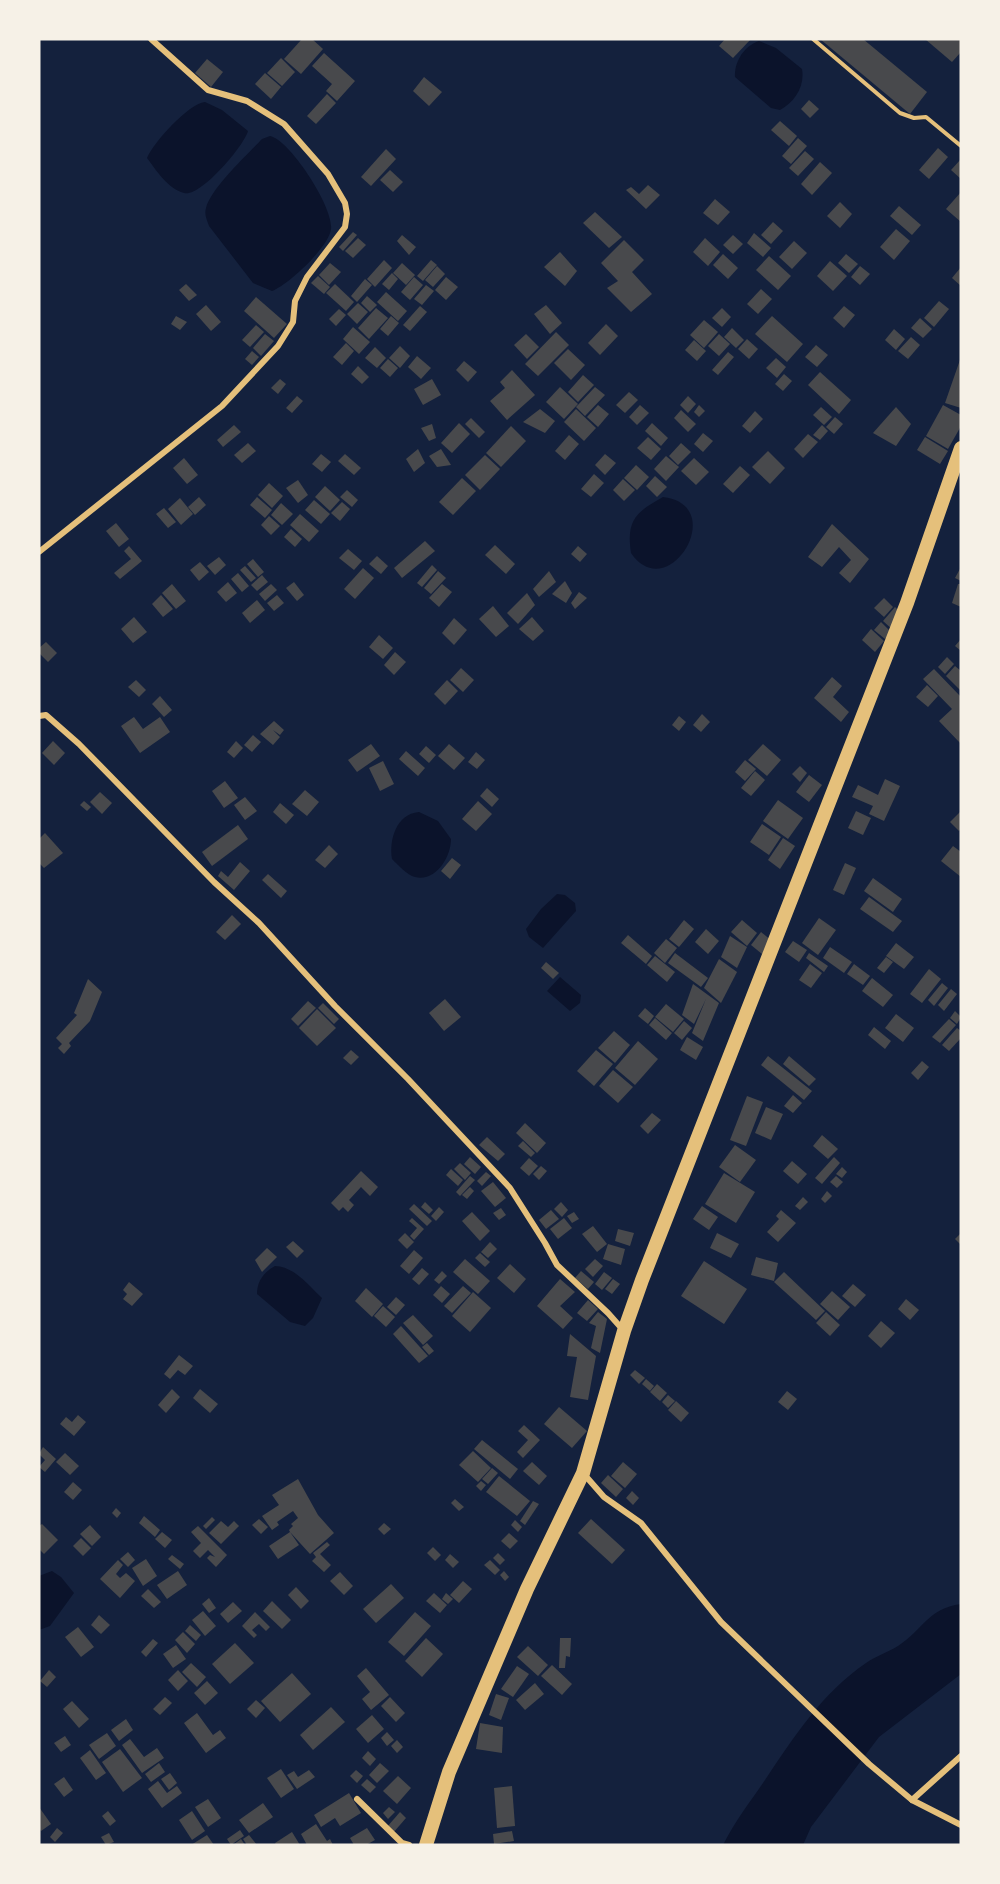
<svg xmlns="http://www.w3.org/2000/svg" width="1000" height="1884" font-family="'Titillium Web',sans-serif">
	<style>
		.water { fill: #0b132b }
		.building { fill: #48494c }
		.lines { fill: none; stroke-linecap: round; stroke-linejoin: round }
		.service { stroke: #e5c07b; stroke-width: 4 }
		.minor { stroke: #e5c07b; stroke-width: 6 }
		.primary { stroke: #e5c07b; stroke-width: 14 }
	</style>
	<rect width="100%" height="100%" fill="#14213d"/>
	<g class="water">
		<path d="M 759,41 L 776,48 L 802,69 C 805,86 795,102 780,110 L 771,108 L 735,77 C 734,62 744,46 759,41 Z"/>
		<path d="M 205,102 L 222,110 L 248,131 C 244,146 200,198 184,193 C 168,189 156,170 147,158 C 154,142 188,104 205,102 Z"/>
		<path d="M 270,136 C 290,140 334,208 331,229 C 329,247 288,285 272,291 L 253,283 L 209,226 C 207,220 204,215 206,208 C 211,188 247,155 262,139 Z"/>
		<path d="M 663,497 C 730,505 668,607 631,553 C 626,520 636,512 663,497 Z"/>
		<path d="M 419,812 L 438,821 L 451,839 C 451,857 436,882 415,877 C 407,875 398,865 392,859 C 389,840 396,814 419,812 Z"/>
		<path d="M 557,894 L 565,895 L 575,903 L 576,911 L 543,948 L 529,937 L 526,929 L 541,909 Z"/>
		<path d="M 560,977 L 581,995 L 580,1003 L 570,1011 L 547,991 Z"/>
		<path d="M 275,1266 C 295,1267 308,1285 322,1298 L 313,1318 L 305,1326 L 290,1322 L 257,1294 C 257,1281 264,1272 275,1266 Z"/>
		<path d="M 52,1571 L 61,1577 L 74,1593 L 50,1626 L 39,1630 L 39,1576 Z"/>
		<path d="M 961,1604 L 961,1674 L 879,1737 L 811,1827 L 803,1845 L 723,1845 C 735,1821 750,1802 765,1780 C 794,1737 822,1693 866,1663 C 876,1656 888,1652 898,1646 C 924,1629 927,1609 961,1604 Z"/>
	</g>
	<g class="building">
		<path d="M 302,39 L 312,39 L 323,49 L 301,74 L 284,59 Z"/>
		<path d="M 725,39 L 751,39 L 733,58 L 719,46 Z"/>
		<path d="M 820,39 L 863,39 L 927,92 L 910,114 Z"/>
		<path d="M 925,39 L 961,39 L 961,52 L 952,62 Z"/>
		<path d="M 324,53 L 355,81 L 337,101 L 326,91 L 332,84 L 312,66 Z"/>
		<path d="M 281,58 L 295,72 L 282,86 L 267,73 Z"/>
		<path d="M 207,59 L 223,72 L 211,87 L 195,73 Z"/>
		<path d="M 265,73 L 281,87 L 271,99 L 255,84 Z"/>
		<path d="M 424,77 L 442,92 L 429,106 L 413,91 Z"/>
		<path d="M 327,94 L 336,103 L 316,124 L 307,116 Z"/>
		<path d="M 809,100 L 819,109 L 810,118 L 801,109 Z"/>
		<path d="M 780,121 L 797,136 L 789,146 L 771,130 Z"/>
		<path d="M 798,138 L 807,146 L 791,164 L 782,156 Z"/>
		<path d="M 938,148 L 948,157 L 929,179 L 919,170 Z"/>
		<path d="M 386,149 L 396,159 L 371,186 L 361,177 Z"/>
		<path d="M 805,151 L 814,159 L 798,176 L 789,168 Z"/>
		<path d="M 961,159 L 961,179 L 951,170 Z"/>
		<path d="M 820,162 L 832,173 L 812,195 L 801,184 Z"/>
		<path d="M 390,170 L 403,182 L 393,192 L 380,180 Z"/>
		<path d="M 648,185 L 660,195 L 646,209 L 626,190 L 631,187 L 639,194 Z"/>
		<path d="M 961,192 L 961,222 L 946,209 Z"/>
		<path d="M 715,199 L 730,212 L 718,225 L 703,213 Z"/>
		<path d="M 840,202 L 852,214 L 840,228 L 827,216 Z"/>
		<path d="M 899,206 L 921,225 L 912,235 L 890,216 Z"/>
		<path d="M 595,212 L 622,237 L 609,248 L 583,223 Z"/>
		<path d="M 773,222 L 783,231 L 771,244 L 761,235 Z"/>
		<path d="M 896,229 L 910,241 L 894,260 L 880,247 Z"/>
		<path d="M 353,232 L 357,235 L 343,251 L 339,247 Z"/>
		<path d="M 754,233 L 771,248 L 763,257 L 747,243 Z"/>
		<path d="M 402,235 L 416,247 L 409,255 L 397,241 Z"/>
		<path d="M 733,235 L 743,244 L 733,254 L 723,245 Z"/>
		<path d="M 358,238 L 366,245 L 353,258 L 345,251 Z"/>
		<path d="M 705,238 L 720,252 L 708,266 L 693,252 Z"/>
		<path d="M 624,240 L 644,260 L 632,272 L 652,294 L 631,312 L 607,288 L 618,281 L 601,263 Z"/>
		<path d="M 794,241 L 807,253 L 792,269 L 779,257 Z"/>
		<path d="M 560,252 L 577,271 L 565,286 L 544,267 Z"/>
		<path d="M 723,254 L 738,268 L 728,279 L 713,265 Z"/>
		<path d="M 846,254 L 858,264 L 849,273 L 838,263 Z"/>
		<path d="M 769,256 L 791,276 L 778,290 L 756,270 Z"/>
		<path d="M 384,260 L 392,268 L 375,287 L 367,279 Z"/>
		<path d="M 431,260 L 437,265 L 423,281 L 417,276 Z"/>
		<path d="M 830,261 L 847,276 L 833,291 L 817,276 Z"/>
		<path d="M 330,263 L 341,272 L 329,285 L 319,275 Z"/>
		<path d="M 402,263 L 415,275 L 406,285 L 393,273 Z"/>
		<path d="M 437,266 L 445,274 L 433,287 L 425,280 Z"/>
		<path d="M 860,266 L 870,274 L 860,285 L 851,277 Z"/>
		<path d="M 961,267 L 961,286 L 952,278 Z"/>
		<path d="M 392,273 L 398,279 L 389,290 L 382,284 Z"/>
		<path d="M 318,276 L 330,287 L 324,294 L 311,283 Z"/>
		<path d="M 414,277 L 423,285 L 410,300 L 401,292 Z"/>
		<path d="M 446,277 L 458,287 L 446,300 L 435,290 Z"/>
		<path d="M 365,279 L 372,285 L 357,302 L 351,296 Z"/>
		<path d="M 186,284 L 197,295 L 189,301 L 179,290 Z"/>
		<path d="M 335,284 L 354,302 L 346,311 L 326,293 Z"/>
		<path d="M 426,285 L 434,291 L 422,305 L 414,299 Z"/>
		<path d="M 761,289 L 772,299 L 758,314 L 747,304 Z"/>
		<path d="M 386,292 L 407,311 L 398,321 L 377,302 Z"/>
		<path d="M 367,296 L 377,305 L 370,312 L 361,303 Z"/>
		<path d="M 256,297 L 287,324 L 274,338 L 244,311 Z"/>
		<path d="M 939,301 L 949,309 L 934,327 L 924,318 Z"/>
		<path d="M 358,303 L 368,312 L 357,324 L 347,314 Z"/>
		<path d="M 206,305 L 221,322 L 211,331 L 196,314 Z"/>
		<path d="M 546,305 L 562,323 L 550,334 L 534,314 Z"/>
		<path d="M 420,306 L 427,312 L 410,331 L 403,325 Z"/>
		<path d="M 844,306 L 855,315 L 844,328 L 833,318 Z"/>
		<path d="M 376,308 L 388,318 L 369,339 L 358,328 Z"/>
		<path d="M 722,308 L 731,317 L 722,327 L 712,318 Z"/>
		<path d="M 339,309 L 346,315 L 336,326 L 329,319 Z"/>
		<path d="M 176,316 L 187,322 L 180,330 L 171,324 Z"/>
		<path d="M 391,316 L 399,323 L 388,336 L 380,329 Z"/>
		<path d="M 772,316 L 803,344 L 787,362 L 755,334 Z"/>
		<path d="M 920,318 L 932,329 L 923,338 L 911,328 Z"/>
		<path d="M 704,320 L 718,332 L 704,348 L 690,335 Z"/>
		<path d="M 606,324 L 618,336 L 600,355 L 588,343 Z"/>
		<path d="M 256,325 L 264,332 L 250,347 L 242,340 Z"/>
		<path d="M 353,327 L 370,342 L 359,354 L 343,339 Z"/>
		<path d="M 732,328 L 744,340 L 736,348 L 724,337 Z"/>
		<path d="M 894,329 L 905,339 L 896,350 L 885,340 Z"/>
		<path d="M 556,332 L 569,345 L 538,376 L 525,364 Z"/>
		<path d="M 265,334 L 274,341 L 261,356 L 253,348 Z"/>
		<path d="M 526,334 L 539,347 L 527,359 L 514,345 Z"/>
		<path d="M 719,334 L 730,344 L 719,356 L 708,346 Z"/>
		<path d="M 911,337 L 920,345 L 908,359 L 898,351 Z"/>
		<path d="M 747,339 L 758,349 L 749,359 L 738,349 Z"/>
		<path d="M 694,340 L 706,351 L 697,361 L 685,350 Z"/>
		<path d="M 346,343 L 354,351 L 342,365 L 333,357 Z"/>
		<path d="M 816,345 L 828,355 L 817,367 L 805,357 Z"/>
		<path d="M 400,346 L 410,356 L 400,368 L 389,358 Z"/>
		<path d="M 375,347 L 386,358 L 377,368 L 365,358 Z"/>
		<path d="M 568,349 L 585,365 L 571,380 L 554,363 Z"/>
		<path d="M 252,351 L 259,357 L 252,365 L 245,359 Z"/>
		<path d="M 728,352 L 734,357 L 718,375 L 712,370 Z"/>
		<path d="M 417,356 L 431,368 L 421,379 L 408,367 Z"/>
		<path d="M 961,357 L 961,408 L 945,403 Z"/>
		<path d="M 776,358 L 786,367 L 777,378 L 766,368 Z"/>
		<path d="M 388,359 L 398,368 L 390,377 L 380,368 Z"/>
		<path d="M 464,361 L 477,372 L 468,382 L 456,370 Z"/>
		<path d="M 358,366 L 369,377 L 362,384 L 351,374 Z"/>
		<path d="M 512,370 L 535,395 L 507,420 L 490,401 L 505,388 L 500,382 Z"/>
		<path d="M 820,372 L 851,400 L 839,414 L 808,385 Z"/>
		<path d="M 784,374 L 792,381 L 783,391 L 775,384 Z"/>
		<path d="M 583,375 L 594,385 L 578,402 L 568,392 Z"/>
		<path d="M 280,379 L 286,384 L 278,394 L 271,388 Z"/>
		<path d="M 432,379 L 441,395 L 423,405 L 414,389 Z"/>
		<path d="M 560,387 L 578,404 L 564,419 L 546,402 Z"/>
		<path d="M 595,387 L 605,395 L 585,416 L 576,407 Z"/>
		<path d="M 629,392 L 638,400 L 625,413 L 616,405 Z"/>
		<path d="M 297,396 L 303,401 L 292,413 L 286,408 Z"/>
		<path d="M 688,396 L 696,404 L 688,413 L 680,405 Z"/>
		<path d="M 598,405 L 609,414 L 598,427 L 587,417 Z"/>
		<path d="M 640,405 L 649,413 L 637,425 L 629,417 Z"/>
		<path d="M 699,405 L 705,411 L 699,417 L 694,412 Z"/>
		<path d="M 943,405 L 961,415 L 961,426 L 948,449 L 926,436 Z"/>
		<path d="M 821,407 L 832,417 L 824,425 L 813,415 Z"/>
		<path d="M 896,407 L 911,424 L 896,446 L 873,433 Z"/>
		<path d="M 540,409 L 555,421 L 545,433 L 523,422 Z"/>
		<path d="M 576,409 L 596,428 L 584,441 L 564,422 Z"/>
		<path d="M 681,410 L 696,424 L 688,432 L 674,418 Z"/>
		<path d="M 755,411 L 763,419 L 750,433 L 742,426 Z"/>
		<path d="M 835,417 L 843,424 L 834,434 L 826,427 Z"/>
		<path d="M 471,418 L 485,432 L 479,438 L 465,424 Z"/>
		<path d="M 459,423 L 470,434 L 452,453 L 441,443 Z"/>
		<path d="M 652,423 L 668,438 L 661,446 L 645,431 Z"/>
		<path d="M 432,424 L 436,438 L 429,441 L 421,428 Z"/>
		<path d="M 234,425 L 241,432 L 223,447 L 217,440 Z"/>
		<path d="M 822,425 L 828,431 L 820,440 L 813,435 Z"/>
		<path d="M 511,426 L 526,441 L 501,467 L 486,453 Z"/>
		<path d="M 703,433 L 713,441 L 703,452 L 694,444 Z"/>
		<path d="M 808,434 L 818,442 L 803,458 L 794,449 Z"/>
		<path d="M 569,435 L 579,444 L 565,460 L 555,451 Z"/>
		<path d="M 648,437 L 661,449 L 651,460 L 637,448 Z"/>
		<path d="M 925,437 L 948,451 L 940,464 L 917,450 Z"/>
		<path d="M 248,443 L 256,451 L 242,463 L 234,455 Z"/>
		<path d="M 681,443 L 691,452 L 678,465 L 669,456 Z"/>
		<path d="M 418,449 L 425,463 L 414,472 L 406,459 Z"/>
		<path d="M 441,449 L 451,465 L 437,467 L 429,456 Z"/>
		<path d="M 768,451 L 785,468 L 770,484 L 752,467 Z"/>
		<path d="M 321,454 L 331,462 L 322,472 L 312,464 Z"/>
		<path d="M 345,454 L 361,468 L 354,475 L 338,461 Z"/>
		<path d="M 605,454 L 616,463 L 605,475 L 595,465 Z"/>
		<path d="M 485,455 L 500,469 L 480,490 L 465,475 Z"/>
		<path d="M 666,456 L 679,467 L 666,481 L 654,469 Z"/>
		<path d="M 184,458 L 198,475 L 187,484 L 173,468 Z"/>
		<path d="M 694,458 L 709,472 L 696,485 L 681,471 Z"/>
		<path d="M 636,465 L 649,477 L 637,490 L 624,478 Z"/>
		<path d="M 740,466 L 750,475 L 733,493 L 723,484 Z"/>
		<path d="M 594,474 L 604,483 L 591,497 L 581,489 Z"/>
		<path d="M 655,476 L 667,487 L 657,497 L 646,486 Z"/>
		<path d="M 462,478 L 476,491 L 453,515 L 439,502 Z"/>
		<path d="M 623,479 L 635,490 L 624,501 L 613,490 Z"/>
		<path d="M 298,480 L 308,495 L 298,503 L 286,488 Z"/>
		<path d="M 269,483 L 283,496 L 272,508 L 258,495 Z"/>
		<path d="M 325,486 L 340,500 L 330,511 L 315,497 Z"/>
		<path d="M 347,490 L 358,500 L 352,507 L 340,497 Z"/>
		<path d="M 199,497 L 206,505 L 195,515 L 188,507 Z"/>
		<path d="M 257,497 L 272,510 L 265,518 L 250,505 Z"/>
		<path d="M 180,498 L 193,514 L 181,525 L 168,509 Z"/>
		<path d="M 314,500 L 330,514 L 321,524 L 305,510 Z"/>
		<path d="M 342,502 L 350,509 L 340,521 L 331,513 Z"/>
		<path d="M 281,503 L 293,514 L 282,525 L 271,515 Z"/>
		<path d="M 164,508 L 176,522 L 168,528 L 156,514 Z"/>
		<path d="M 300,514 L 319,531 L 309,542 L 290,525 Z"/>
		<path d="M 269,516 L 280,526 L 271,535 L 261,525 Z"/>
		<path d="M 116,523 L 129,539 L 119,547 L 106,531 Z"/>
		<path d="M 832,524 L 869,559 L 850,583 L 839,573 L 851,560 L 839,547 L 822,567 L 808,557 Z"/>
		<path d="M 291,529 L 302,539 L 295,547 L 284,537 Z"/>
		<path d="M 425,541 L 435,551 L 402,578 L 394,568 Z"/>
		<path d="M 495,545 L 515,564 L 506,574 L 485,555 Z"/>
		<path d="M 129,546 L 142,561 L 120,579 L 114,573 L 131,559 L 124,551 Z"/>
		<path d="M 578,546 L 587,554 L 580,562 L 571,554 Z"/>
		<path d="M 348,549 L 362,561 L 354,570 L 339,558 Z"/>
		<path d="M 377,556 L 388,566 L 381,574 L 369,564 Z"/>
		<path d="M 219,557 L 226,565 L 215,575 L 207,566 Z"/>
		<path d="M 253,559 L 264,572 L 258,577 L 247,564 Z"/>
		<path d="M 200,562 L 209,572 L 199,581 L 190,570 Z"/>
		<path d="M 432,565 L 437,570 L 422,587 L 417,583 Z"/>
		<path d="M 245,566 L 256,578 L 251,582 L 240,570 Z"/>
		<path d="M 961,567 L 961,581 L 955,578 Z"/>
		<path d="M 363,568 L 374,578 L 355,599 L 344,589 Z"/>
		<path d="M 438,571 L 446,578 L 431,594 L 424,588 Z"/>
		<path d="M 549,571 L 556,582 L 539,597 L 533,589 Z"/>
		<path d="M 238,573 L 249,586 L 242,592 L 231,579 Z"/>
		<path d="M 262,575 L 268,582 L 257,591 L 251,585 Z"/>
		<path d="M 565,581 L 572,593 L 566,603 L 552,594 Z"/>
		<path d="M 228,582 L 237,593 L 226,602 L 217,592 Z"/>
		<path d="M 294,582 L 304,595 L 297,601 L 286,588 Z"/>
		<path d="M 172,584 L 186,601 L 176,609 L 162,593 Z"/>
		<path d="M 271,584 L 277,590 L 265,601 L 259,594 Z"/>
		<path d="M 442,584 L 452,592 L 439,607 L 429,598 Z"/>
		<path d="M 958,584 L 961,584 L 961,607 L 952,603 Z"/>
		<path d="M 579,592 L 587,598 L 575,609 L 571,603 Z"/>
		<path d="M 527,593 L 535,605 L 518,624 L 507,613 Z"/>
		<path d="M 161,595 L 173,609 L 163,617 L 152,604 Z"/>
		<path d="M 277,595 L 284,603 L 274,611 L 267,603 Z"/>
		<path d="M 884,598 L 893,607 L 884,617 L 874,608 Z"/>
		<path d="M 257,600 L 265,610 L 250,623 L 242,613 Z"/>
		<path d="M 493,606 L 509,626 L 496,637 L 479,619 Z"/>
		<path d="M 895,607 L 905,617 L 893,630 L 883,621 Z"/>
		<path d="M 134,617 L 147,632 L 133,643 L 121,629 Z"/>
		<path d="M 532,617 L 544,631 L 533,641 L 519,629 Z"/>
		<path d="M 454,618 L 467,630 L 454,645 L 442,633 Z"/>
		<path d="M 881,622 L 891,632 L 885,639 L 874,630 Z"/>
		<path d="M 871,629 L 884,641 L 875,652 L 862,640 Z"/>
		<path d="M 379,635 L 393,648 L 383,659 L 369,647 Z"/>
		<path d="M 961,639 L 961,651 L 955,646 Z"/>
		<path d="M 46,642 L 57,653 L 48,662 L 39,653 L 39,648 Z"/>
		<path d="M 395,652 L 406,662 L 394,675 L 384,665 Z"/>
		<path d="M 947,657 L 954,664 L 945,674 L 938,667 Z"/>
		<path d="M 955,666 L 961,671 L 961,691 L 946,676 Z"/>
		<path d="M 461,668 L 474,680 L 463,692 L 450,680 Z"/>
		<path d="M 934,669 L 961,697 L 961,744 L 939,721 L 952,709 L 923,679 Z"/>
		<path d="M 832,677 L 842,686 L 833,697 L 849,712 L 841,722 L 814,698 Z"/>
		<path d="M 136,680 L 146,690 L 139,697 L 128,687 Z"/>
		<path d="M 447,680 L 458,691 L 445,705 L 434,694 Z"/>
		<path d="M 927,685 L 938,696 L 928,707 L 916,697 Z"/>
		<path d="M 160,696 L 172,710 L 164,717 L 152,704 Z"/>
		<path d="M 702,714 L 710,722 L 701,732 L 693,725 Z"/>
		<path d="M 679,716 L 686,722 L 679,731 L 672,725 Z"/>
		<path d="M 134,717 L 143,729 L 160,717 L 170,732 L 140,753 L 121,726 Z"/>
		<path d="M 274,721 L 284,730 L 280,735 L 273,730 L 280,737 L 273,745 L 260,734 Z"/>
		<path d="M 253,735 L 261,742 L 252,752 L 244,745 Z"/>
		<path d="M 53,741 L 65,753 L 54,765 L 42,753 Z"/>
		<path d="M 236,741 L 243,748 L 234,758 L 227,752 Z"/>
		<path d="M 371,744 L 380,756 L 357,772 L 348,760 Z"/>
		<path d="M 449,744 L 465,758 L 454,770 L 438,756 Z"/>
		<path d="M 763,744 L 781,760 L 767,776 L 748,760 Z"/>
		<path d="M 426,746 L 436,755 L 429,763 L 419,754 Z"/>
		<path d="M 406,751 L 425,768 L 418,776 L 399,759 Z"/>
		<path d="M 476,752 L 485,760 L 477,769 L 468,762 Z"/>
		<path d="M 745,760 L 756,769 L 745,781 L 735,772 Z"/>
		<path d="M 383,761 L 394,784 L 380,791 L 369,768 Z"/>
		<path d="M 800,766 L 807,773 L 800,782 L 792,774 Z"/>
		<path d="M 755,771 L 765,780 L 751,796 L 741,788 Z"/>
		<path d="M 809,775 L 822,785 L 809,802 L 796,792 Z"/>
		<path d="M 885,779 L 900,786 L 884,821 L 869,814 L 873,806 L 852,797 L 858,785 L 878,795 Z"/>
		<path d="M 225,781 L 238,798 L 224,808 L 212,791 Z"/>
		<path d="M 487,788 L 499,799 L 492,807 L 480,796 Z"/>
		<path d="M 305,790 L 319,802 L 307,816 L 292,804 Z"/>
		<path d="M 100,792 L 112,803 L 102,814 L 90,802 Z"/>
		<path d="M 245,797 L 257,811 L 245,820 L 234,805 Z"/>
		<path d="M 778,800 L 803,818 L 788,839 L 763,821 Z"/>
		<path d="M 84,801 L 91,807 L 87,811 L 80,805 Z"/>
		<path d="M 478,801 L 492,814 L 476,831 L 462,819 Z"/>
		<path d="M 280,803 L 294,815 L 286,824 L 273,812 Z"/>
		<path d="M 856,811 L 871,818 L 863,835 L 848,828 Z"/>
		<path d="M 961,811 L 961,828 L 959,831 L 950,822 Z"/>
		<path d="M 762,824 L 781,837 L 769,855 L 750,842 Z"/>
		<path d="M 238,825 L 248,839 L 212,866 L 202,852 Z"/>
		<path d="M 45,833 L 63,853 L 44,868 L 39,863 L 39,839 Z"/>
		<path d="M 783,838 L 795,846 L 780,869 L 768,860 Z"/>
		<path d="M 329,845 L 338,854 L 325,868 L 315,860 Z"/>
		<path d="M 953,846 L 961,852 L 961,877 L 941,861 Z"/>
		<path d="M 452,858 L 461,865 L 450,879 L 441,871 Z"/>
		<path d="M 240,862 L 250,871 L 234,890 L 218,876 L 221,871 L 228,877 Z"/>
		<path d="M 845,863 L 856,868 L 844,895 L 833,890 Z"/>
		<path d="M 268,874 L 287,891 L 281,898 L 262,880 Z"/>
		<path d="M 873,878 L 902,899 L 893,912 L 864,891 Z"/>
		<path d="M 869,897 L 902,921 L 893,932 L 860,909 Z"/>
		<path d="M 232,915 L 241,924 L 225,940 L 216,932 Z"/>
		<path d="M 819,918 L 836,930 L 818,955 L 802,943 Z"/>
		<path d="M 684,920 L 694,929 L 679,947 L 669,939 Z"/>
		<path d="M 742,920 L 757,933 L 747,946 L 731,932 Z"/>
		<path d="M 706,929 L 719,941 L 708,954 L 695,942 Z"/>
		<path d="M 761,932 L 772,941 L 762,954 L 751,945 Z"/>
		<path d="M 628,935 L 652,956 L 646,964 L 621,943 Z"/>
		<path d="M 730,936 L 747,947 L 737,968 L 721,957 Z"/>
		<path d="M 666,939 L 677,948 L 665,963 L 654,953 Z"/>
		<path d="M 793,941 L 807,950 L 799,962 L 785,952 Z"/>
		<path d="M 896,943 L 914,957 L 904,969 L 886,956 Z"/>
		<path d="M 830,947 L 852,962 L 844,973 L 823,958 Z"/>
		<path d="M 675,953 L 708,978 L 701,987 L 668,963 Z"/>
		<path d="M 809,953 L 828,966 L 824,972 L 806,958 Z"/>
		<path d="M 655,956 L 675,972 L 667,982 L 647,965 Z"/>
		<path d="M 886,957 L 893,962 L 884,973 L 877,968 Z"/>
		<path d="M 719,959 L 737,972 L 721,1003 L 704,988 Z"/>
		<path d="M 546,962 L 559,973 L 553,979 L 541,968 Z"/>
		<path d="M 810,964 L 822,973 L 811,988 L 799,980 Z"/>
		<path d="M 854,964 L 870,976 L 863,985 L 847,974 Z"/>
		<path d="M 929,969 L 941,979 L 922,1003 L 910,994 Z"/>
		<path d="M 872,978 L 893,995 L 883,1007 L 862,991 Z"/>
		<path d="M 88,979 L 102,992 L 90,1021 L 69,1043 L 71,1046 L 64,1054 L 58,1048 L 62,1044 L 56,1038 L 77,1015 L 74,1013 Z"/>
		<path d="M 942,983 L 948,988 L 934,1006 L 928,1000 Z"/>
		<path d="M 693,984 L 719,1003 L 703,1041 L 692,1033 L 706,999 L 694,1024 L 682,1015 Z"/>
		<path d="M 951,989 L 957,994 L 944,1011 L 938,1005 Z"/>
		<path d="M 445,999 L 461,1017 L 444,1031 L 429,1013 Z"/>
		<path d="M 308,1001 L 316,1008 L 298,1026 L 291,1019 Z"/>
		<path d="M 323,1003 L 339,1019 L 334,1024 L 318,1008 Z"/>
		<path d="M 666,1004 L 684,1019 L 673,1032 L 655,1017 Z"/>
		<path d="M 645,1008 L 654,1016 L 648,1024 L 638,1016 Z"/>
		<path d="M 317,1009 L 336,1028 L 317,1046 L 299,1028 Z"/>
		<path d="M 955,1011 L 961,1017 L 957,1024 L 950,1018 Z"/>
		<path d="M 896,1014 L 914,1028 L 903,1042 L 885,1028 Z"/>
		<path d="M 655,1018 L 672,1033 L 666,1040 L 649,1025 Z"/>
		<path d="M 949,1019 L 956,1025 L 940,1043 L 932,1037 Z"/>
		<path d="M 684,1021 L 692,1028 L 682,1040 L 674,1033 Z"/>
		<path d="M 874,1027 L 891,1041 L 885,1049 L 868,1035 Z"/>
		<path d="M 957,1028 L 961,1031 L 961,1038 L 949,1051 L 942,1045 Z"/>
		<path d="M 614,1031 L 630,1045 L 615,1063 L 598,1048 Z"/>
		<path d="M 687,1037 L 703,1047 L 696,1060 L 680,1050 Z"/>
		<path d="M 638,1041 L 658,1059 L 635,1085 L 615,1068 Z"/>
		<path d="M 351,1050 L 359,1057 L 351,1065 L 343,1058 Z"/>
		<path d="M 596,1050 L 613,1064 L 594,1086 L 577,1071 Z"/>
		<path d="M 768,1056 L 812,1091 L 804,1100 L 761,1065 Z"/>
		<path d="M 789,1056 L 816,1079 L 809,1086 L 783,1064 Z"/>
		<path d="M 922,1061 L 929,1067 L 918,1080 L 911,1073 Z"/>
		<path d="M 613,1070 L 633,1087 L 618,1103 L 599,1086 Z"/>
		<path d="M 793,1095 L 802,1103 L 793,1113 L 784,1106 Z"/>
		<path d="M 747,1096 L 763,1102 L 746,1146 L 730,1140 Z"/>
		<path d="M 766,1107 L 783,1114 L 771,1140 L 755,1133 Z"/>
		<path d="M 652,1113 L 661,1120 L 648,1134 L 640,1126 Z"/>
		<path d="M 525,1123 L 546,1143 L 537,1153 L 516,1133 Z"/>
		<path d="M 822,1135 L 838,1149 L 828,1159 L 813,1146 Z"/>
		<path d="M 487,1137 L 505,1154 L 498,1161 L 479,1145 Z"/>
		<path d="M 523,1141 L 535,1153 L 531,1157 L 518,1146 Z"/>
		<path d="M 735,1145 L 756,1160 L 740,1182 L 719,1167 Z"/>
		<path d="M 470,1157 L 481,1167 L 475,1174 L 464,1164 Z"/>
		<path d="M 834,1157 L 840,1163 L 822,1184 L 815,1178 Z"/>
		<path d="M 529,1158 L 538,1166 L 529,1176 L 520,1168 Z"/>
		<path d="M 792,1161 L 807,1174 L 798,1184 L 783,1171 Z"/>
		<path d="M 460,1163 L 471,1173 L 465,1180 L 454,1169 Z"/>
		<path d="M 541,1166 L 547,1171 L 539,1180 L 533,1174 Z"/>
		<path d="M 842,1167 L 847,1172 L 842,1178 L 836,1174 Z"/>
		<path d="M 451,1169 L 463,1180 L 458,1186 L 446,1175 Z"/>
		<path d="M 361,1171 L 378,1187 L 370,1196 L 361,1187 L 349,1200 L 354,1205 L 348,1212 L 343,1207 L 339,1211 L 331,1203 Z"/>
		<path d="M 486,1172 L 491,1176 L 482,1186 L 477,1181 Z"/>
		<path d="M 724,1173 L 755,1192 L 736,1223 L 705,1204 Z"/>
		<path d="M 470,1176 L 475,1180 L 460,1196 L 456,1192 Z"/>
		<path d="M 836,1176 L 843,1182 L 837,1188 L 830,1182 Z"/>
		<path d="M 493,1182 L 506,1198 L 495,1207 L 481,1191 Z"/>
		<path d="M 470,1187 L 474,1191 L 467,1199 L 462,1195 Z"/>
		<path d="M 827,1191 L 832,1196 L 825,1203 L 821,1199 Z"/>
		<path d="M 803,1197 L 808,1202 L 800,1210 L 795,1206 Z"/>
		<path d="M 425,1202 L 433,1210 L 429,1214 L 421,1207 Z"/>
		<path d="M 561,1202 L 568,1210 L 562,1217 L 554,1209 Z"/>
		<path d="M 414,1204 L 432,1221 L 427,1226 L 409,1209 Z"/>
		<path d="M 702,1206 L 718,1217 L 709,1230 L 693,1219 Z"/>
		<path d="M 439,1207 L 444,1212 L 436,1221 L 431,1216 Z"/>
		<path d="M 501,1208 L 506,1215 L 499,1220 L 493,1213 Z"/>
		<path d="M 551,1210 L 559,1219 L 546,1229 L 539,1220 Z"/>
		<path d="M 781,1210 L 796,1223 L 778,1242 L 767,1232 L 779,1219 L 776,1216 Z"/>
		<path d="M 472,1212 L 490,1231 L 480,1241 L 462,1221 Z"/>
		<path d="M 574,1212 L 579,1219 L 572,1223 L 567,1216 Z"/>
		<path d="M 412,1218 L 424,1229 L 414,1240 L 410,1236 L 417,1228 L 409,1221 Z"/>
		<path d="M 564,1218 L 572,1228 L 558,1239 L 550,1229 Z"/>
		<path d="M 593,1226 L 607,1244 L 597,1252 L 582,1234 Z"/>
		<path d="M 618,1229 L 634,1233 L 630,1246 L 615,1241 Z"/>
		<path d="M 405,1233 L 414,1242 L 407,1249 L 398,1240 Z"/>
		<path d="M 717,1233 L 739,1244 L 731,1258 L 710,1248 Z"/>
		<path d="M 961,1233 L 961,1245 L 955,1239 Z"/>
		<path d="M 293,1241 L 304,1251 L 297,1258 L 286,1247 Z"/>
		<path d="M 490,1242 L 497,1249 L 488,1258 L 481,1252 Z"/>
		<path d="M 608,1244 L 625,1249 L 621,1265 L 603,1259 Z"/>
		<path d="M 267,1248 L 277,1257 L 262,1272 L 255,1260 Z"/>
		<path d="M 414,1250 L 423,1258 L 409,1274 L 400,1266 Z"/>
		<path d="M 480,1253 L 490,1262 L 485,1267 L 475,1258 Z"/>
		<path d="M 756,1257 L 778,1263 L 774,1281 L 751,1275 Z"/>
		<path d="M 465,1259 L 490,1281 L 478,1294 L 453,1272 Z"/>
		<path d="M 595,1259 L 603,1266 L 593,1277 L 585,1269 Z"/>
		<path d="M 704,1261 L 747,1289 L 724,1324 L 681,1296 Z"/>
		<path d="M 510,1264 L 526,1279 L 514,1293 L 497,1278 Z"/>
		<path d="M 422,1268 L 429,1274 L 419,1285 L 412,1279 Z"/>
		<path d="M 442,1271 L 447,1276 L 439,1284 L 434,1280 Z"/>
		<path d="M 581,1271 L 594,1282 L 588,1289 L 575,1278 Z"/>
		<path d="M 604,1272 L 612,1278 L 602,1290 L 595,1284 Z"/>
		<path d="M 784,1272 L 825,1311 L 816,1320 L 774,1282 Z"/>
		<path d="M 560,1279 L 575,1292 L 560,1306 L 573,1318 L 563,1329 L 537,1306 Z"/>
		<path d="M 613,1279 L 620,1284 L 612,1294 L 605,1289 Z"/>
		<path d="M 129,1282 L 143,1294 L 132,1306 L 123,1299 L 127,1294 L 123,1290 Z"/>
		<path d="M 853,1284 L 866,1295 L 855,1307 L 842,1296 Z"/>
		<path d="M 441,1286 L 450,1294 L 442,1303 L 433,1295 Z"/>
		<path d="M 463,1286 L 471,1293 L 452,1313 L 444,1306 Z"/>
		<path d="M 366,1288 L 383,1304 L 372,1317 L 355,1301 Z"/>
		<path d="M 832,1291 L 850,1307 L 838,1320 L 820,1304 Z"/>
		<path d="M 473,1292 L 491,1308 L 470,1332 L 452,1316 Z"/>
		<path d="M 396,1297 L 405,1305 L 396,1315 L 387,1307 Z"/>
		<path d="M 906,1299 L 919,1310 L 910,1320 L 898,1309 Z"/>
		<path d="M 588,1300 L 598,1309 L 587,1321 L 577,1313 Z"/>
		<path d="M 383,1306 L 395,1317 L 386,1327 L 374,1316 Z"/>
		<path d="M 598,1312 L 607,1319 L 600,1353 L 591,1348 L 596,1326 L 589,1323 Z"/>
		<path d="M 826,1312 L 840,1325 L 830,1336 L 816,1323 Z"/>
		<path d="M 413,1315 L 433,1336 L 423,1345 L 403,1323 Z"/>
		<path d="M 881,1321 L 895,1333 L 881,1348 L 868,1336 Z"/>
		<path d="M 401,1326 L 428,1356 L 419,1363 L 393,1334 Z"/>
		<path d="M 570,1334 L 596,1356 L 588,1400 L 570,1397 L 577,1357 L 567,1356 Z"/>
		<path d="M 427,1343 L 434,1351 L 429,1355 L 422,1347 Z"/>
		<path d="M 179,1355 L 193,1366 L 185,1375 L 178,1370 L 170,1379 L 164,1374 Z"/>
		<path d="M 635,1370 L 645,1378 L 639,1384 L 630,1375 Z"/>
		<path d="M 646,1379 L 654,1386 L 650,1391 L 642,1384 Z"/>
		<path d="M 657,1384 L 667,1393 L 660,1401 L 650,1392 Z"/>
		<path d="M 172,1389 L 180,1397 L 166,1413 L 158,1405 Z"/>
		<path d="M 200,1389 L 218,1404 L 210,1413 L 193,1398 Z"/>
		<path d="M 787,1391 L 797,1399 L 788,1410 L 778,1402 Z"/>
		<path d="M 668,1395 L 675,1401 L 668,1408 L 662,1402 Z"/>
		<path d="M 676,1401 L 689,1413 L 681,1422 L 668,1410 Z"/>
		<path d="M 559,1407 L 587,1431 L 572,1448 L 544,1424 Z"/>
		<path d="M 78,1415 L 86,1422 L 74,1436 L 60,1424 L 66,1417 L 72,1422 Z"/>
		<path d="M 524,1425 L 540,1440 L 523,1458 L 517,1452 L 528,1440 L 518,1431 Z"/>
		<path d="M 482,1440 L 518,1469 L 510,1479 L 474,1449 Z"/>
		<path d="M 43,1447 L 56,1459 L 45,1472 L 39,1467 L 45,1460 L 39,1454 Z"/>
		<path d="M 473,1451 L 491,1468 L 478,1482 L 459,1465 Z"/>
		<path d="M 65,1453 L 79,1466 L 70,1475 L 56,1462 Z"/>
		<path d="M 532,1462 L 547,1476 L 539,1485 L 523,1471 Z"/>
		<path d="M 623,1462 L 637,1474 L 625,1488 L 611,1476 Z"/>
		<path d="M 492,1468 L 498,1473 L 488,1484 L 482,1479 Z"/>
		<path d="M 608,1475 L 623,1489 L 616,1497 L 601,1483 Z"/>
		<path d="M 499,1476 L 530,1501 L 517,1516 L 486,1492 Z"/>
		<path d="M 298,1479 L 318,1515 L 334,1533 L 310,1554 L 290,1532 L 299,1545 L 278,1559 L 269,1546 L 290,1532 L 289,1530 L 293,1526 L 291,1524 L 298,1518 L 293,1511 L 277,1522 L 279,1525 L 272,1530 L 262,1516 L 279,1505 L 272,1495 Z"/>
		<path d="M 481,1481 L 486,1485 L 481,1491 L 476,1486 Z"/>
		<path d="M 73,1482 L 82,1490 L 73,1500 L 64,1492 Z"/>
		<path d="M 632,1491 L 639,1498 L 633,1505 L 626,1498 Z"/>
		<path d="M 455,1499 L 464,1507 L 459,1511 L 451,1503 Z"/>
		<path d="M 533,1501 L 539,1504 L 525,1525 L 520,1521 Z"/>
		<path d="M 116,1508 L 121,1513 L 117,1518 L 112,1513 Z"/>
		<path d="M 144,1516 L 160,1530 L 155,1537 L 139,1523 Z"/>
		<path d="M 212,1517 L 215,1520 L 206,1529 L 203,1526 Z"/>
		<path d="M 259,1519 L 268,1527 L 261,1534 L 252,1525 Z"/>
		<path d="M 591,1519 L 625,1550 L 612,1564 L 578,1533 Z"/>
		<path d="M 515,1520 L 522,1527 L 518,1532 L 511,1525 Z"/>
		<path d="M 221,1521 L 228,1527 L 234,1521 L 239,1526 L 221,1544 L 209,1533 Z"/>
		<path d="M 384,1523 L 391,1529 L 384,1535 L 378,1529 Z"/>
		<path d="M 42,1524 L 58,1540 L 44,1554 L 39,1549 L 39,1526 Z"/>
		<path d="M 90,1525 L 101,1537 L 92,1546 L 80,1534 Z"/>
		<path d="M 198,1526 L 227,1555 L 216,1567 L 207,1558 L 210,1555 L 215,1557 L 208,1550 L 200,1558 L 193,1551 L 201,1543 L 191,1532 Z"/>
		<path d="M 162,1532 L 172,1540 L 165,1548 L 155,1539 Z"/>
		<path d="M 509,1533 L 518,1541 L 510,1549 L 501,1541 Z"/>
		<path d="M 81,1538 L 91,1548 L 83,1556 L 73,1546 Z"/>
		<path d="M 327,1542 L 330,1545 L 320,1554 L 331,1565 L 324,1572 L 312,1561 L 316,1557 L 313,1553 Z"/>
		<path d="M 433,1547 L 441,1555 L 435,1561 L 427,1553 Z"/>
		<path d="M 128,1552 L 135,1560 L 128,1567 L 120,1559 Z"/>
		<path d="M 498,1553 L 505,1560 L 500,1565 L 493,1558 Z"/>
		<path d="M 450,1554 L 459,1562 L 453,1568 L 445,1560 Z"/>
		<path d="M 172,1555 L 184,1564 L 180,1569 L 168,1559 Z"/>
		<path d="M 146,1559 L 157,1576 L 143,1586 L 132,1568 Z"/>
		<path d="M 118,1560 L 123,1565 L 116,1574 L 120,1578 L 126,1573 L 135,1581 L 120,1598 L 100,1579 Z"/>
		<path d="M 490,1560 L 500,1570 L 495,1575 L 484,1565 Z"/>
		<path d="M 178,1571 L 187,1585 L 167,1599 L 157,1585 Z"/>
		<path d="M 504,1571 L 509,1577 L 505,1581 L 500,1575 Z"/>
		<path d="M 340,1572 L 353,1586 L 344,1595 L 330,1581 Z"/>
		<path d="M 463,1581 L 472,1589 L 459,1603 L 450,1595 Z"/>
		<path d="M 391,1584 L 404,1598 L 376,1623 L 363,1609 Z"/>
		<path d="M 296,1587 L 309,1601 L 301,1609 L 288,1595 Z"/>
		<path d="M 148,1589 L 161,1602 L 154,1608 L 141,1596 Z"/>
		<path d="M 434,1593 L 447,1605 L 440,1613 L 426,1601 Z"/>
		<path d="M 446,1593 L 453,1599 L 448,1604 L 442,1599 Z"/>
		<path d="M 209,1598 L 216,1608 L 209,1613 L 202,1604 Z"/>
		<path d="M 272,1601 L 291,1620 L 282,1629 L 263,1611 Z"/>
		<path d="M 233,1602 L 242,1611 L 228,1623 L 220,1614 Z"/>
		<path d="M 203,1611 L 216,1626 L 205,1636 L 192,1620 Z"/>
		<path d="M 255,1612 L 270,1627 L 266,1631 L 259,1624 L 252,1630 L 257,1635 L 254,1638 L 242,1626 Z"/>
		<path d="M 415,1612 L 431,1626 L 404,1656 L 388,1642 Z"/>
		<path d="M 99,1615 L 110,1625 L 101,1634 L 91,1625 Z"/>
		<path d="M 190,1625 L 201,1635 L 196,1641 L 185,1631 Z"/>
		<path d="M 78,1627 L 94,1647 L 81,1657 L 65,1637 Z"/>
		<path d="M 183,1632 L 195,1644 L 187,1653 L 175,1640 Z"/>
		<path d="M 426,1638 L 443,1654 L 422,1677 L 405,1661 Z"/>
		<path d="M 560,1638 L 571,1638 L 570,1657 L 566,1656 L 565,1668 L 559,1668 Z"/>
		<path d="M 153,1639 L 158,1643 L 146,1657 L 141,1652 Z"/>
		<path d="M 235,1643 L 254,1663 L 230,1684 L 212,1664 Z"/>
		<path d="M 176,1645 L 186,1659 L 173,1668 L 163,1654 Z"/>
		<path d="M 528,1646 L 548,1665 L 538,1676 L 517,1657 Z"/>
		<path d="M 191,1663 L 206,1677 L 197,1687 L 182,1672 Z"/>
		<path d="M 552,1665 L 572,1684 L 562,1695 L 541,1676 Z"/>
		<path d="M 517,1666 L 529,1674 L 513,1697 L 501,1689 Z"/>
		<path d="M 366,1668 L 389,1695 L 371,1710 L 362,1699 L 370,1692 L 357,1676 Z"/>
		<path d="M 49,1670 L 56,1677 L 47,1687 L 40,1681 Z"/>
		<path d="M 178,1670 L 188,1681 L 178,1691 L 168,1680 Z"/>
		<path d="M 292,1673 L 311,1694 L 280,1722 L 261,1701 Z"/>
		<path d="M 207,1681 L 218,1693 L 205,1705 L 194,1693 Z"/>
		<path d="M 535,1683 L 544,1694 L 525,1710 L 516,1700 Z"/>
		<path d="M 496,1694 L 509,1698 L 501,1720 L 489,1715 Z"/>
		<path d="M 165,1697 L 172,1703 L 160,1715 L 153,1709 Z"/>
		<path d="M 390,1697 L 405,1713 L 396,1722 L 381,1706 Z"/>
		<path d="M 256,1700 L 265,1708 L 256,1718 L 247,1709 Z"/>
		<path d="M 72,1701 L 89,1719 L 79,1728 L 63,1709 Z"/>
		<path d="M 331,1707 L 345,1722 L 313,1750 L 300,1735 Z"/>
		<path d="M 197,1713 L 213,1735 L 220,1730 L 226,1738 L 206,1753 L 184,1723 Z"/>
		<path d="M 372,1715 L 384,1729 L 368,1743 L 356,1729 Z"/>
		<path d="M 126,1719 L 133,1730 L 119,1741 L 111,1730 Z"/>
		<path d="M 480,1723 L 503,1727 L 502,1753 L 476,1749 Z"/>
		<path d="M 387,1732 L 394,1740 L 387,1746 L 381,1738 Z"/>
		<path d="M 107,1733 L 116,1746 L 99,1759 L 89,1745 Z"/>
		<path d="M 65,1736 L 71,1745 L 61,1752 L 54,1743 Z"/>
		<path d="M 130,1739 L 144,1757 L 157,1748 L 164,1758 L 142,1773 L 122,1745 Z"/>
		<path d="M 397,1740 L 403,1747 L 397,1753 L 391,1746 Z"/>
		<path d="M 120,1749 L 142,1778 L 123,1792 L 102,1762 Z"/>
		<path d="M 90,1750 L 106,1773 L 96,1780 L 80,1758 Z"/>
		<path d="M 368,1751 L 376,1759 L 370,1766 L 362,1758 Z"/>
		<path d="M 159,1763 L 165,1772 L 151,1782 L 145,1774 Z"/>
		<path d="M 380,1763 L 389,1771 L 377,1783 L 369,1775 Z"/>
		<path d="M 281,1769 L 294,1789 L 281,1798 L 267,1778 Z"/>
		<path d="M 309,1770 L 315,1777 L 297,1789 L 287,1775 L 294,1771 L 298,1777 Z"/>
		<path d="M 356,1770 L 363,1776 L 357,1783 L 350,1776 Z"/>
		<path d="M 170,1773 L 177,1783 L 169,1790 L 161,1779 Z"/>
		<path d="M 398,1776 L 411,1788 L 397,1804 L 383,1791 Z"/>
		<path d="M 64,1777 L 73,1790 L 64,1797 L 54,1784 Z"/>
		<path d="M 367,1779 L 376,1787 L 370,1793 L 361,1785 Z"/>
		<path d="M 158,1781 L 167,1793 L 177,1786 L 182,1793 L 162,1808 L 148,1789 Z"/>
		<path d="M 512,1786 L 515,1826 L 497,1828 L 494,1788 Z"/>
		<path d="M 349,1793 L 361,1813 L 340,1826 L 335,1818 L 321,1827 L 314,1815 Z"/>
		<path d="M 208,1799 L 221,1818 L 208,1827 L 195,1807 Z"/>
		<path d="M 263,1803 L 273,1817 L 249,1833 L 239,1820 Z"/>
		<path d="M 39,1807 L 51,1824 L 41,1831 L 39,1828 Z"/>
		<path d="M 389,1807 L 395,1812 L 388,1819 L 383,1813 Z"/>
		<path d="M 108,1811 L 116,1821 L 110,1826 L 102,1816 Z"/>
		<path d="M 192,1811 L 205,1831 L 192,1840 L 179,1820 Z"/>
		<path d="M 400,1812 L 406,1818 L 393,1833 L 387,1827 Z"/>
		<path d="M 316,1824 L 327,1841 L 330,1839 L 333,1845 L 307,1845 L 301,1834 Z"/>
		<path d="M 57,1828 L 63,1833 L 55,1842 L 50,1837 Z"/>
		<path d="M 367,1828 L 375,1840 L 366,1845 L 354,1845 L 350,1838 Z"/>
		<path d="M 240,1830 L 244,1836 L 231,1845 L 227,1839 Z"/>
		<path d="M 512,1831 L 514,1841 L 494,1844 L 493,1834 Z"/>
		<path d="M 292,1832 L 300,1845 L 276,1845 L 275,1843 Z"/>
		<path d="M 109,1833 L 114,1842 L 106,1845 L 101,1837 Z"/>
		<path d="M 207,1835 L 214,1845 L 191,1845 Z"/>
		<path d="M 249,1835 L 257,1845 L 247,1845 L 243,1839 Z"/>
		<path d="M 241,1839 L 245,1845 L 233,1845 Z"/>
	</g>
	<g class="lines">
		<path class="service" d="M 813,39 L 900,113 L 914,118 L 926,117 L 961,146"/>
		<g class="minor">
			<path d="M 39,552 L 222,406 L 278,346 L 293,322 L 295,301 L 307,277 L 345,227 L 347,214 L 345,203 L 328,174 L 284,124 L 247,101 L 208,90 L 151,39"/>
			<path d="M 39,716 L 46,715 L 79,744 L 214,882 L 259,923 L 335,1006 L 408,1079 L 510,1188 L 545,1243 L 557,1265 L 608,1313 L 624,1331"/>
			<path d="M 583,1473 L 604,1497 L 641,1523 L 721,1622 L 869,1764 L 912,1800 L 961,1825"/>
			<path d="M 357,1799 L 402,1843 L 409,1845"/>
			<path d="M 912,1800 L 961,1756"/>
		</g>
		<path class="primary" d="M 426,1845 L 449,1772 L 527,1589 L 583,1473 L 624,1331 L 642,1280 L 907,603 L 961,448"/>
	</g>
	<rect width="1000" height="1884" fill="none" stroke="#f6f1e7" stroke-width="81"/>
</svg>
